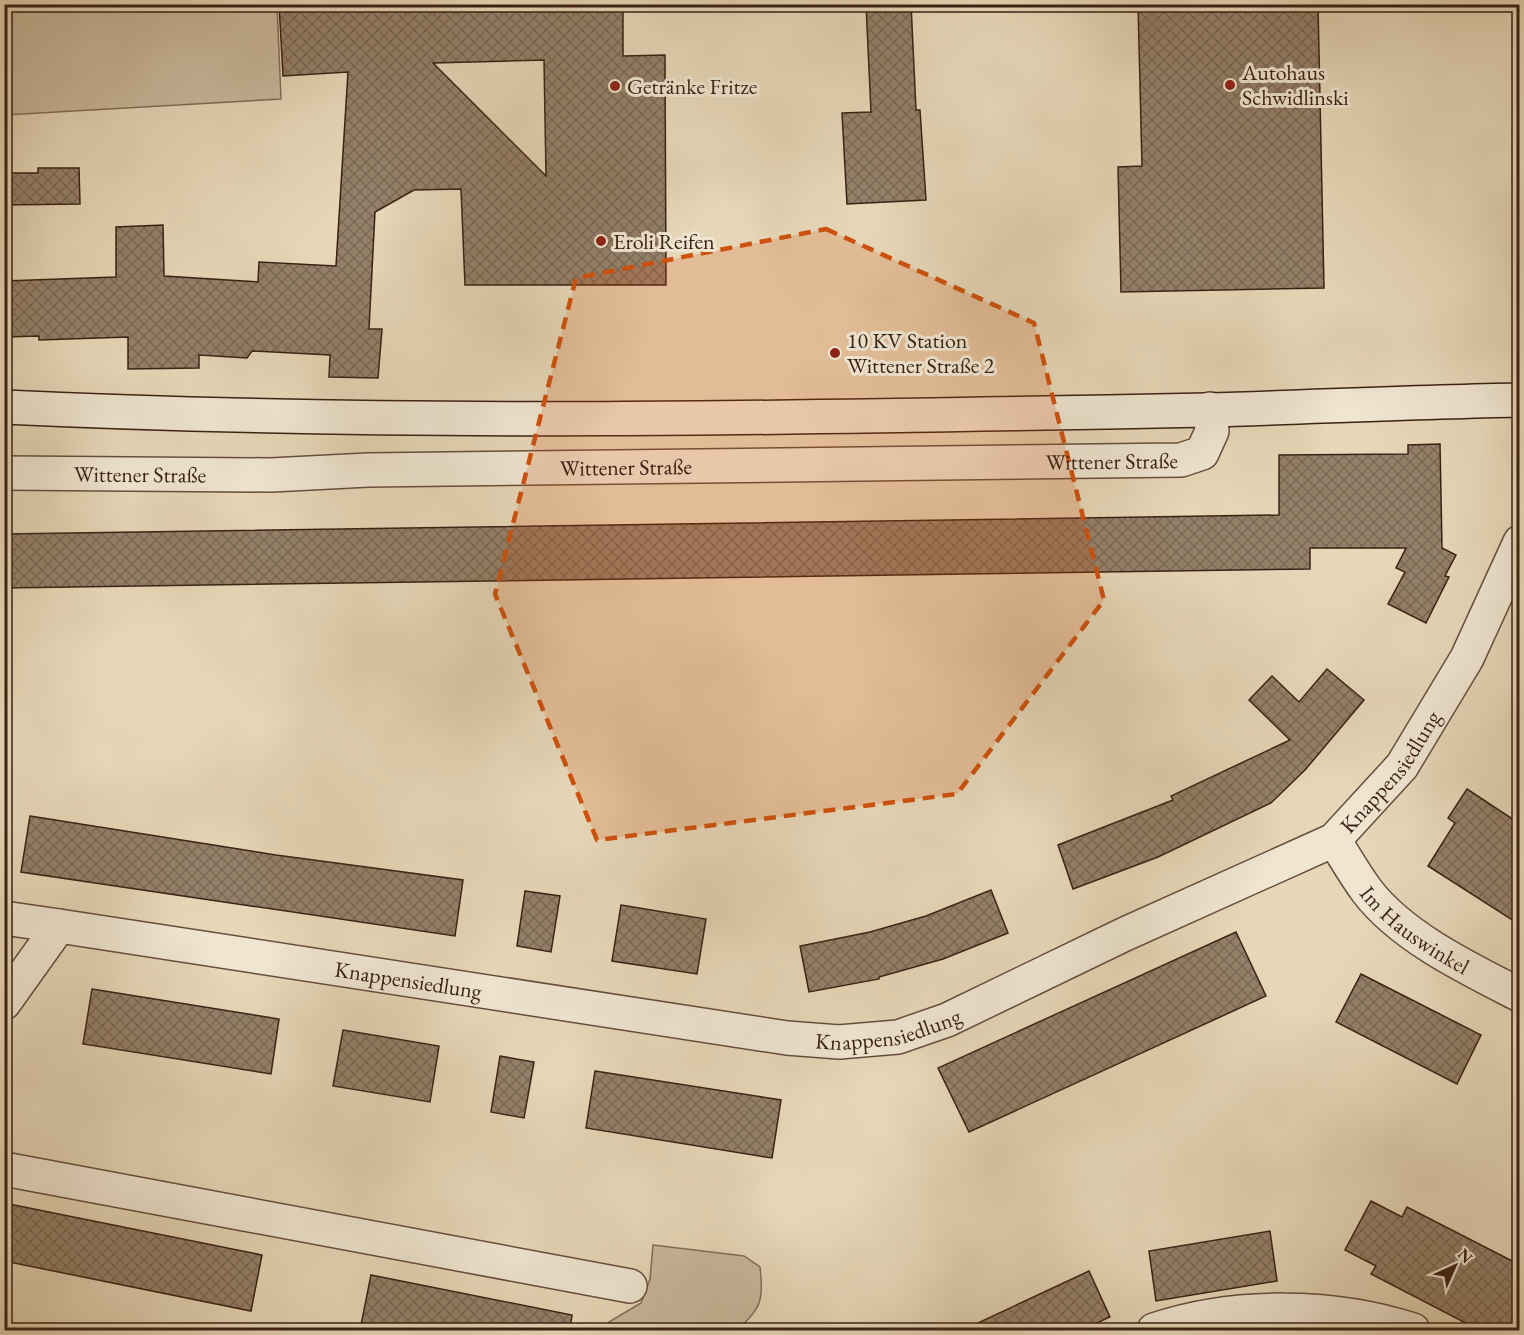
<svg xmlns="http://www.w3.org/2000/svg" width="1524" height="1335" font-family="'EB Garamond',serif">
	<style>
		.green { fill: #c9b89c; stroke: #826c58; stroke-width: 1.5 }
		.building { fill: url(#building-cross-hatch); stroke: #3b2114; stroke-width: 1.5; fill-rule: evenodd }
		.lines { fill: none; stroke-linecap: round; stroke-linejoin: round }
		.minor-casing { stroke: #664e3d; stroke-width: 36 }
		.secondary-casing { stroke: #3b2114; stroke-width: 36 }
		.minor { stroke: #efe5d1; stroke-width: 33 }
		.secondary { stroke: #efe5d1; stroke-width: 33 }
		.marked { fill: #ce510d; fill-opacity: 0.2; stroke: #ce510d; stroke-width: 4.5; stroke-dasharray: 12 8; stroke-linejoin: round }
		.poi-dot { fill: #8f2418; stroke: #efe5d1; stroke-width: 2 }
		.labels { text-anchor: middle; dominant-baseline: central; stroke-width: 6; stroke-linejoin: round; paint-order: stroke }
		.poi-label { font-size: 22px; fill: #3b2114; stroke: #efe5d1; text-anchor: start }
		.street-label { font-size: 22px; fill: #3b2114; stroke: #efe5d1 }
	</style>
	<defs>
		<pattern id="building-cross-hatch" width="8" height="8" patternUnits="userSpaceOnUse" patternTransform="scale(1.5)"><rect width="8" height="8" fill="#948069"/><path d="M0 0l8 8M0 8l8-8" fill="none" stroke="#7a6855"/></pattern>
	</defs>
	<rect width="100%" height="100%" fill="#e6d7b8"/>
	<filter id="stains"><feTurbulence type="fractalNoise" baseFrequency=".00333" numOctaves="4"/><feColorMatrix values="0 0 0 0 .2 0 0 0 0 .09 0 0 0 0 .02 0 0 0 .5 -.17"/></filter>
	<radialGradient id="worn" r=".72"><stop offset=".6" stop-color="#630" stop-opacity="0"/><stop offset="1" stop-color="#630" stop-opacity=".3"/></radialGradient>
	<g class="green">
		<path d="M 4,5 L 277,5 L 281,99 L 5,115 Z"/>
		<path d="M 653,1245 L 744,1256 L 760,1267 C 764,1300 761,1309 737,1330 L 606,1330 L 609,1322 L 641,1303 L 650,1279 Z"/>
	</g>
	<g class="building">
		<path d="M 279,4 L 623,4 L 623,56 L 665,55 L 666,285 L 465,285 L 461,189 L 414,190 L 375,212 L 369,329 L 382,329 L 378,378 L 329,377 L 330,355 L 252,351 L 247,358 L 199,355 L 199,368 L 128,369 L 128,337 L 39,340 L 39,336 L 4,337 L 4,281 L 116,277 L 116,227 L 163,225 L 164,276 L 258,282 L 259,262 L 336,266 L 348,72 L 283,76 ZM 544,60 L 546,176 L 433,63 Z"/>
		<path d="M 866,4 L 911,4 L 916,110 L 920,110 L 926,200 L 847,204 L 842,113 L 871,112 Z"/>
		<path d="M 1138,4 L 1318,4 L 1324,288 L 1121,292 L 1118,167 L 1142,166 Z"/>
		<path d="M 38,168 L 79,168 L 80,204 L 4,205 L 4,173 L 38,173 Z"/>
		<path d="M 1440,444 L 1442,548 L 1456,555 L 1445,576 L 1449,577 L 1426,623 L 1388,604 L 1405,572 L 1396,568 L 1406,548 L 1310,548 L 1310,569 L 4,588 L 4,534 L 1279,515 L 1279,455 L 1408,454 L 1408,445 Z"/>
		<path d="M 1327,669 L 1364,700 L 1305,770 L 1271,803 L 1158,857 L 1073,889 L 1058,845 L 1173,800 L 1171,796 L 1290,740 L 1249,700 L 1272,676 L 1299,702 Z"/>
		<path d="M 1467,789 L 1520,824 L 1520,925 L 1428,866 L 1455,823 L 1448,818 Z"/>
		<path d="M 30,816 L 276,855 L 463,880 L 455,936 L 21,872 Z"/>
		<path d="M 991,890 L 1008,933 L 943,959 L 879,977 L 879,979 L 809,992 L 800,946 L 870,932 L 926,916 Z"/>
		<path d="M 525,891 L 560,896 L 551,952 L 517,946 Z"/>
		<path d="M 621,905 L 706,919 L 697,974 L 612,961 Z"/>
		<path d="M 1236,932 L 1266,996 L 969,1132 L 938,1068 Z"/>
		<path d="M 1361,974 L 1481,1035 L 1457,1084 L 1336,1022 Z"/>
		<path d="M 92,989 L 279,1019 L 271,1074 L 83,1044 Z"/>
		<path d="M 343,1030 L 439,1046 L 430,1102 L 333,1086 Z"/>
		<path d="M 500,1056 L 534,1062 L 524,1118 L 491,1112 Z"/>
		<path d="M 595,1071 L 781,1100 L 772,1158 L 586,1128 Z"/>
		<path d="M 1371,1201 L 1402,1217 L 1407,1207 L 1520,1265 L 1520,1330 L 1479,1330 L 1371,1274 L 1376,1266 L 1345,1250 Z"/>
		<path d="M 4,1203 L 262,1255 L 251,1311 L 4,1261 Z"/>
		<path d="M 1270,1231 L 1277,1281 L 1156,1301 L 1149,1251 Z"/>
		<path d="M 1089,1271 L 1110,1317 L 1082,1330 L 963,1330 Z"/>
		<path d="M 371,1275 L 572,1315 L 570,1330 L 360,1330 Z"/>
	</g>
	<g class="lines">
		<defs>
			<g id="minor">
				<path id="s1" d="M 4,473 L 271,475 L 368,470 L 1181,460 L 1202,453 L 1212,431 L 1210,409"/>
				<path id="s2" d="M 1334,840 C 1345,857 1355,875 1367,891 C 1402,937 1469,969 1520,995"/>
				<path d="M 4,918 L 59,926"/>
				<path id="s3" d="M 4,1003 L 59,926 L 787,1038 L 839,1042 L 898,1037 L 947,1020 L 1125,934 L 1334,840 L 1402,766 L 1467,658 L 1520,542"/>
				<path d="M 4,1169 L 630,1286"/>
				<path d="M 1154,1330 C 1234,1303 1334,1304 1413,1330"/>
			</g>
			<path id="secondary" d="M 4,407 C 405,426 807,418 1207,410 C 1311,407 1415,402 1520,400"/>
		</defs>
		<use href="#minor" class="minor-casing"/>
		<use href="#secondary" class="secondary-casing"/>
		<use href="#minor" class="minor"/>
		<use href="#secondary" class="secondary"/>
	</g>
	<path class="marked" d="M 826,229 L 1034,323 L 1104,600 L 957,794 L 597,840 L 495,594 L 576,278 Z"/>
	<g class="poi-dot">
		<circle cx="1230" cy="85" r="6"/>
		<circle cx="615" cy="86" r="6"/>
		<circle cx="601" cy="241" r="6"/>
		<circle cx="835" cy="353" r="6"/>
	</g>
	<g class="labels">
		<g class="poi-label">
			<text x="1242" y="72">Autohaus<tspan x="1242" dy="25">Schwidlinski</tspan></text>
			<text x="627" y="86">Getränke Fritze</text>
			<text x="613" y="241">Eroli Reifen</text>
			<text x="847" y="340">10 KV Station<tspan x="847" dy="25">Wittener Straße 2</tspan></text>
		</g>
		<g class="street-label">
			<text stroke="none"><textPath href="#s1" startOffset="1108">Wittener Straße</textPath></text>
			<text stroke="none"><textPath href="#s1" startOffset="622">Wittener Straße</textPath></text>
			<text stroke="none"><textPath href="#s1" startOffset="136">Wittener Straße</textPath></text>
			<text stroke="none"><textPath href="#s3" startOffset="1510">Knappensiedlung</textPath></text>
			<text stroke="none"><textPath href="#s2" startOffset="123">Im Hauswinkel</textPath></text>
			<text stroke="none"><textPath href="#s3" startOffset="448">Knappensiedlung</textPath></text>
			<text stroke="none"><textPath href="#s3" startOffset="934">Knappensiedlung</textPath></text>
		</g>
	</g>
	<rect width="1524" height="1335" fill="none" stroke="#e6d7b8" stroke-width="24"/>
	<rect x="6" y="6" width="1512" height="1323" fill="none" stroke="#3b2114" stroke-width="3"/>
	<rect x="12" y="12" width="1500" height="1311" fill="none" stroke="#3b2114" stroke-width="1.5"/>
	<g transform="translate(1455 1266) rotate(45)" stroke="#efe5d1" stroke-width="4.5" paint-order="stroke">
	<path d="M0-4.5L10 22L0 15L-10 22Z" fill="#3b2114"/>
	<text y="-9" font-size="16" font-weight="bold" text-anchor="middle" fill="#3b2114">N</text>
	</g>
	<rect width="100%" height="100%" filter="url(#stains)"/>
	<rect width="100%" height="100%" fill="url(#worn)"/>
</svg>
